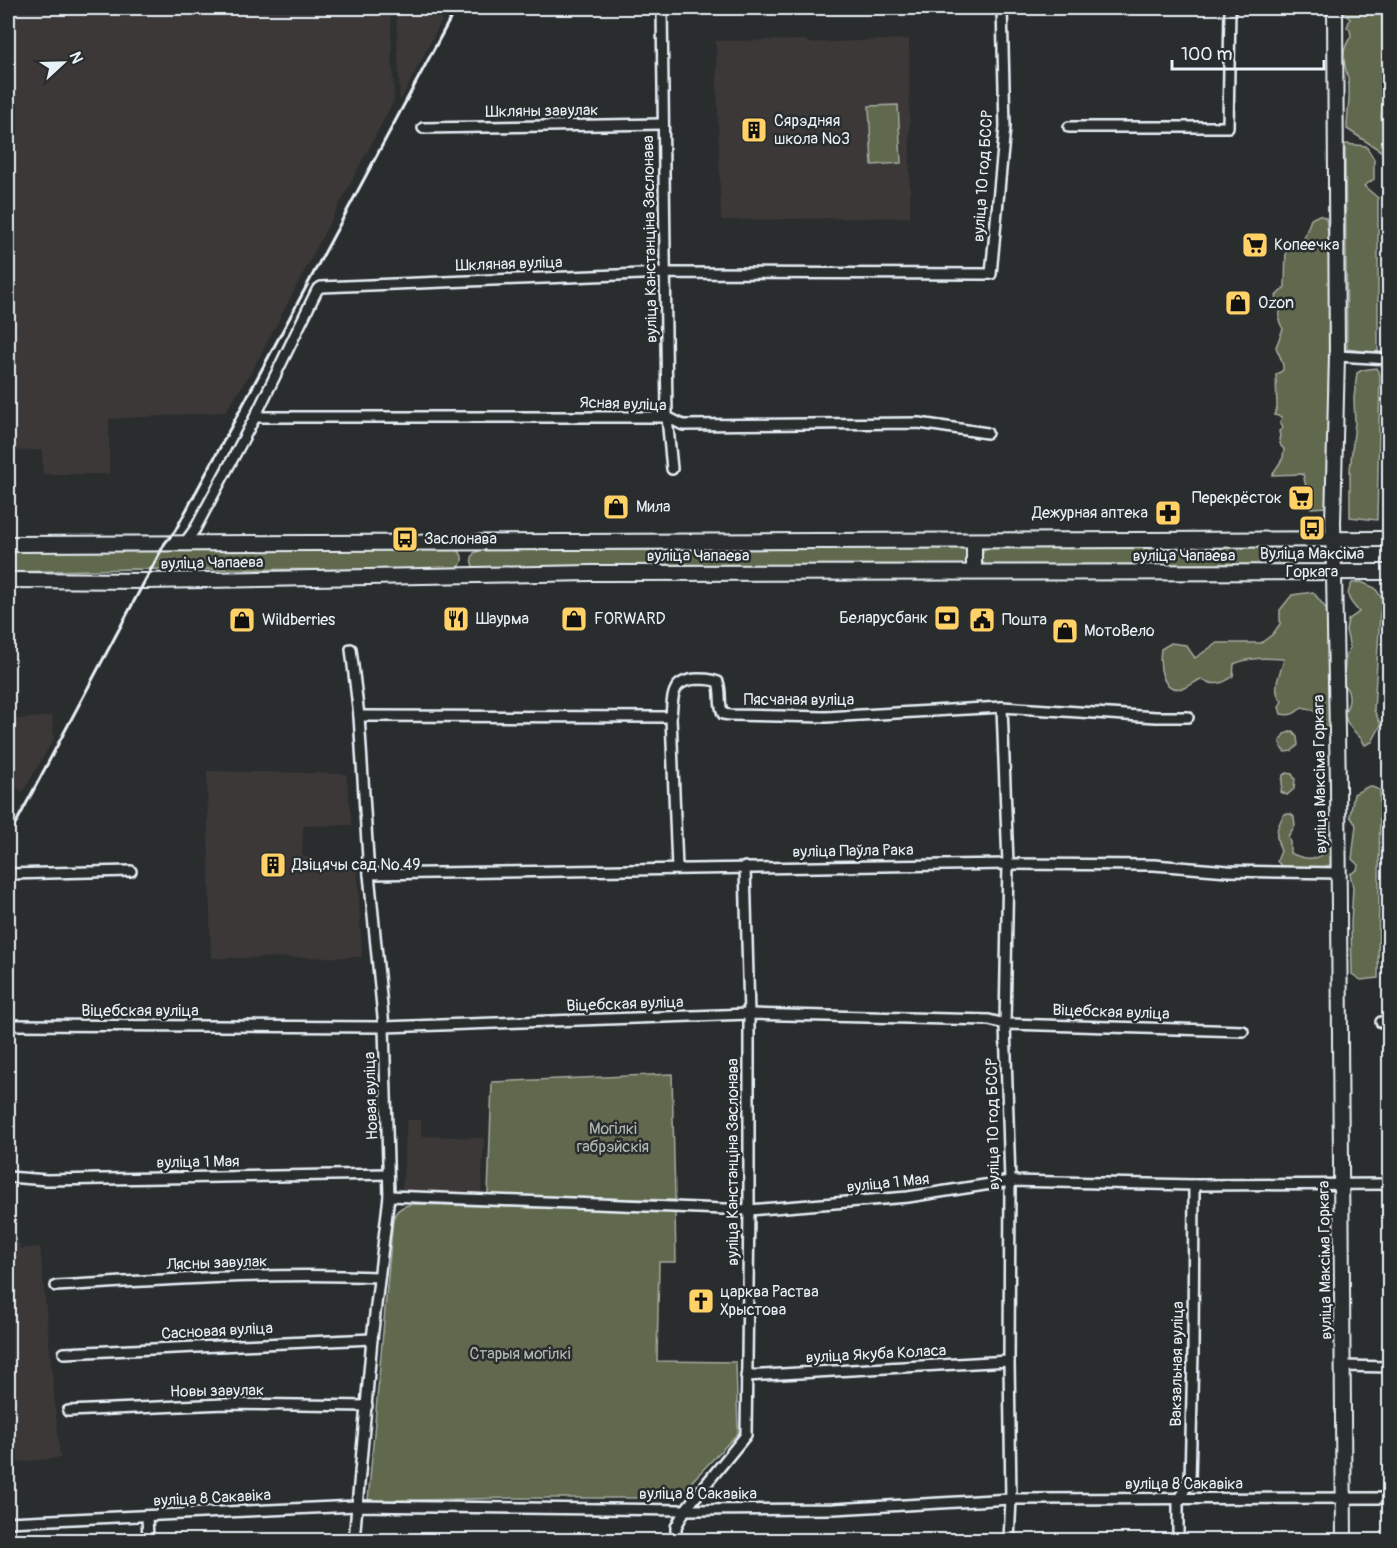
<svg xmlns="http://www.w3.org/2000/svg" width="1397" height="1548" font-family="Pangolin,sans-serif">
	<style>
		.built { fill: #3d3939 }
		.green { fill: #60674d; stroke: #a4aca2; stroke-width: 1.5 }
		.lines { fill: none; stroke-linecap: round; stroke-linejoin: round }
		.street-casing { stroke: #e8f1f8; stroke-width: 14 }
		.secondary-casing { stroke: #e8f1f8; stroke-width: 18 }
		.street { stroke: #2a2d2e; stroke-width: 9 }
		.secondary { stroke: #2a2d2e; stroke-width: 14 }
		.rail { stroke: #e8f1f8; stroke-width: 3 }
		.labels { text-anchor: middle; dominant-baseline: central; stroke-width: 5; stroke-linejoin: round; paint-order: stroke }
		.street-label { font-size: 16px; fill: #e8f1f8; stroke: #2a2d2e }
		.poi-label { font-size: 16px; fill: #e8f1f8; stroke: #2a2d2e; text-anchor: start }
		.park-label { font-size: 16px; fill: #b2bab4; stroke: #2a2d2e }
	</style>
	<rect width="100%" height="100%" fill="#2a2d2e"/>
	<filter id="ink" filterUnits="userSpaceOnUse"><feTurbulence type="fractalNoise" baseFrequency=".0167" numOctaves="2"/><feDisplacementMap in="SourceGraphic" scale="12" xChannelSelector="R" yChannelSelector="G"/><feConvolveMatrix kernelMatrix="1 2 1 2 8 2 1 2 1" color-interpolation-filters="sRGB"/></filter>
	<g filter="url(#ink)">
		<g class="built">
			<path d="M 8,8 L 390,8 L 394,100 L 253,369 L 225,412 L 109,419 L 109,474 L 43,474 L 42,450 L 8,451 Z"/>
			<path d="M 396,8 L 448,8 L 400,101 Z"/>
			<path d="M 909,39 L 910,217 L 721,220 L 716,41 L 805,40 L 809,43 Z"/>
			<path d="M 52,716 L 54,738 L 23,792 L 8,783 L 8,720 Z"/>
			<path d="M 207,771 L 346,774 L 352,825 L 303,826 L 302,855 L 328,866 L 357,864 L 362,957 L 211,958 Z"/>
			<path d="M 407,1120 L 421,1120 L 421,1136 L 484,1138 L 481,1195 L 402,1193 Z"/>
			<path d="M 8,1243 L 20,1243 L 20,1249 L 40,1247 L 60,1458 L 8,1463 Z"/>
		</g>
		<g class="green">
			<path d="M 1345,8 L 1382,8 L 1383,100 L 1381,116 L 1383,131 L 1390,137 L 1389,150 L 1384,153 L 1347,129 C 1347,115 1350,100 1349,86 C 1347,64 1337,58 1351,36 L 1350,30 L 1347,27 L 1350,19 L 1345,14 Z"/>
			<path d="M 898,105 L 901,163 L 872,165 L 869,106 Z"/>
			<path d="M 1345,144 L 1366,146 L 1374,159 L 1374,179 L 1364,186 L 1378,198 L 1378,353 L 1347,349 Z"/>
			<path d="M 1319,215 L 1326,218 L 1329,241 L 1328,507 L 1311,508 L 1303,474 L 1272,475 L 1283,458 L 1284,449 L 1281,446 L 1279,439 L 1280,436 L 1279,431 L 1283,428 L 1280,423 L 1282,417 L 1274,415 L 1277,407 L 1276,375 L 1283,370 C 1284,361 1279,356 1276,347 L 1283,329 C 1279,322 1277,317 1281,310 L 1276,296 L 1285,287 L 1286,247 L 1303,241 L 1311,219 Z"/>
			<path d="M 1376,368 L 1380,375 L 1377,520 L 1350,517 L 1350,470 L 1355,423 L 1354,398 L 1357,373 L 1362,370 Z"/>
			<path d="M 991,545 L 1286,546 L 1287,565 L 987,567 L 982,561 C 981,554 984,547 991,545 Z"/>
			<path d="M 885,547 L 961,547 C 968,550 968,555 968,562 L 962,567 L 476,569 C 471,565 470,560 474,553 L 483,549 L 695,550 Z"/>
			<path d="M 455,548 C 463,553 464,559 460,566 L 452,570 L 132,569 L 8,572 L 8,550 Z"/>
			<path d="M 1361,582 L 1375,588 L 1383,600 L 1380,614 L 1374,710 L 1381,725 L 1372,742 L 1365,745 C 1358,730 1349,733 1344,713 C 1350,704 1352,692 1343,685 L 1346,655 L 1350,648 L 1346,630 L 1348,620 L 1359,612 C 1350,600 1344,598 1352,583 Z"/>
			<path d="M 1313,592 L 1328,611 L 1333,682 L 1329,689 L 1333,699 L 1329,728 L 1321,725 L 1314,710 L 1302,707 C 1295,714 1291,716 1281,714 L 1279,707 L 1282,701 C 1270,689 1281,673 1284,659 C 1266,658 1250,657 1234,664 L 1233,676 C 1222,685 1213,686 1201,679 C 1196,681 1189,687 1183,688 C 1160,693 1159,664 1161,649 L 1171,643 L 1186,645 L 1195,658 L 1217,643 L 1261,643 L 1273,634 L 1280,624 L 1280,610 L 1292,595 Z"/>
			<path d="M 1293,731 L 1297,737 L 1298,745 L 1292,751 L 1285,752 L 1282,749 L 1280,741 L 1284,734 Z"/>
			<path d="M 1287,773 L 1292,774 L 1295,779 L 1294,789 L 1287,795 L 1281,792 L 1283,775 Z"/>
			<path d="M 1369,786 L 1380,790 L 1378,978 L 1361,980 L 1352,974 L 1351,924 L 1353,887 L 1350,874 L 1357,870 L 1358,865 L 1352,859 L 1356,825 L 1350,816 L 1354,794 Z"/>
			<path d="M 1284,814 L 1291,814 L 1294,817 L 1295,826 L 1288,836 L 1290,841 L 1290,853 C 1301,858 1315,862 1324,853 L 1324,834 L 1327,825 L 1333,829 L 1335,854 L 1330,865 L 1324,867 L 1283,868 L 1277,861 L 1281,851 C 1274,834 1276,829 1284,814 Z"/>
			<path d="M 672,1074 L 675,1200 L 488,1195 L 492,1082 Z"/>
			<path d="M 414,1204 L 675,1212 L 676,1262 L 659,1262 L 657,1361 L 736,1362 L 738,1433 L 676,1498 L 513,1498 L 368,1501 L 393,1219 C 396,1209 404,1205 414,1204 Z"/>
		</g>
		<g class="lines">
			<defs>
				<g id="street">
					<path d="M 662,8 L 667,417 L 672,469"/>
					<path d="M 1069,127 L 1228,127 L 1230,8"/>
					<path d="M 423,128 L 662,124"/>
					<path d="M 1337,356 L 1390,359"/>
					<path d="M 255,417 L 667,417 L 683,425 L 919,423 L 987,433"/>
					<path d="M 184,544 L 195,529 L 255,417 L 317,290 L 321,287 L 666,273 L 991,274 L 1005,127 L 1002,8"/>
					<path d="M 351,649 L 359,716 L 369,874 L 384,1027 L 389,1196 L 372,1339 L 354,1540"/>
					<path d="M 1002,707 L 1008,864 L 1005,1024 L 1010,1181 L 1009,1361 L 1011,1499 L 1009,1540"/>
					<path d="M 359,716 L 671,717 C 673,695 671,680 698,679 C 706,679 711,679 718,682 C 722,693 718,703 723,714 L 730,715 L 826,717 L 1002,707 L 1156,717 L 1188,717"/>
					<path d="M 671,717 L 677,868"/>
					<path d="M 8,874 L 131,871"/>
					<path d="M 369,874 L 1008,864 L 1154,865 L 1228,871 L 1338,873"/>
					<path d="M 1381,1022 L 1390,1022"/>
					<path d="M 8,1025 L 384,1027 L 749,1014 L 989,1020 L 1005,1024 L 1243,1031"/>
					<path d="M 8,1177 L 47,1180 L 388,1174"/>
					<path d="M 389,1196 L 749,1210 L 908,1197 L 1010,1181 L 1194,1185 L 1390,1184"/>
					<path d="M 56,1286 C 164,1280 271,1272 378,1277"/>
					<path d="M 64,1353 L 372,1339"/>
					<path d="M 1342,1366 L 1390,1367"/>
					<path d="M 746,1376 L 1009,1361"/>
					<path d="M 68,1411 L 225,1404 L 367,1406"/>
					<path d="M 147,1516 L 148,1540"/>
					<path d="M 8,1522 L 356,1506 L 685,1510 L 834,1509 L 1011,1499 L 1390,1498"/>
					<path d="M 676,1540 L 676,1527 L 685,1510 L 746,1435 L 749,1210 L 749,1014 L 745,867"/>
					<path d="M 1178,1540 L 1178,1500 L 1190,1481 L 1193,1352 L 1194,1185"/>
				</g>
				<g id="secondary">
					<path d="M 1335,8 L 1337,356 L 1333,522 L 1338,785 L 1344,1540"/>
					<path d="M 8,544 L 1390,539"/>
					<path d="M 974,571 L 974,542"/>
					<path d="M 8,580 L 146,581 L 592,573 L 1390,572"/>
				</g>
			</defs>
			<use href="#street" class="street-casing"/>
			<use href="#secondary" class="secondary-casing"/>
			<use href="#street" class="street"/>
			<use href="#secondary" class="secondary"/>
			<path class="rail" d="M 8,838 L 165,543 L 175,531 L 456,8"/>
		</g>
	</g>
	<defs>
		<symbol id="building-square" viewBox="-11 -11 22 22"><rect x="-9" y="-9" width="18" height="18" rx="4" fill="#ffd166" stroke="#2a2d2e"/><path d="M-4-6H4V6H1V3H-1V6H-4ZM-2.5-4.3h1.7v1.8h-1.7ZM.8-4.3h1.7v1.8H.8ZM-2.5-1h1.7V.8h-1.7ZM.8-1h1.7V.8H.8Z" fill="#111"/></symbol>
		<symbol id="supermarket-square" viewBox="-11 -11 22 22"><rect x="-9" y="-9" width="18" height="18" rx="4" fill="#ffd166" stroke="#2a2d2e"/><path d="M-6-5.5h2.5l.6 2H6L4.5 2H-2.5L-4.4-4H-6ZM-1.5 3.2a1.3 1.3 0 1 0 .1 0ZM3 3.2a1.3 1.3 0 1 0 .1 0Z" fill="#111"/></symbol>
		<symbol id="shop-square" viewBox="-11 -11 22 22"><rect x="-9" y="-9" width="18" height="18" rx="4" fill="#ffd166" stroke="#2a2d2e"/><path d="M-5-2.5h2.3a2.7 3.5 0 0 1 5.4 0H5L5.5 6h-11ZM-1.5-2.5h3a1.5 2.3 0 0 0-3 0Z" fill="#111"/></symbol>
		<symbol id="pharmacy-square" viewBox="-11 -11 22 22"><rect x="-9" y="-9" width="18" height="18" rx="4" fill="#ffd166" stroke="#2a2d2e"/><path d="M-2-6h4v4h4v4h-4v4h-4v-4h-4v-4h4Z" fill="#111"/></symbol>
		<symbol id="bus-square" viewBox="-11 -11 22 22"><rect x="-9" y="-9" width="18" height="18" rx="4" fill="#ffd166" stroke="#2a2d2e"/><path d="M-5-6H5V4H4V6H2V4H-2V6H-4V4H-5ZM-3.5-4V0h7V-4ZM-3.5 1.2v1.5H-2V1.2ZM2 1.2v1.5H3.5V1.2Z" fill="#111"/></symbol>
		<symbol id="bank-square" viewBox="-11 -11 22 22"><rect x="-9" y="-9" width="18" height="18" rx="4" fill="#ffd166" stroke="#2a2d2e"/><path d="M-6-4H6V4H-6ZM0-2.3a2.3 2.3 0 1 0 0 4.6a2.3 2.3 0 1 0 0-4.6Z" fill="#111"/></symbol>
		<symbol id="restaurant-square" viewBox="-11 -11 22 22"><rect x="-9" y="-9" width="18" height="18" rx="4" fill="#ffd166" stroke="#2a2d2e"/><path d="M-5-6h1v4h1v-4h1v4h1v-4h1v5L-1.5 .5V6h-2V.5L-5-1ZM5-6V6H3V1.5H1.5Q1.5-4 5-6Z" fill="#111"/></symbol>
		<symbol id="civic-square" viewBox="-11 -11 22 22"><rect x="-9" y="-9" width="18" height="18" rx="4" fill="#ffd166" stroke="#2a2d2e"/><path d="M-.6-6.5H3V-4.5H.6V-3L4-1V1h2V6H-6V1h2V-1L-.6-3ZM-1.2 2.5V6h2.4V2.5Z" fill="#111"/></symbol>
		<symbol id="church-square" viewBox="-11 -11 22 22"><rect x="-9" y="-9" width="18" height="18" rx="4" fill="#ffd166" stroke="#2a2d2e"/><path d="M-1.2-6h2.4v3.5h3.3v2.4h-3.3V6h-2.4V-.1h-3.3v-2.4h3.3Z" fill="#111"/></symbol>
	</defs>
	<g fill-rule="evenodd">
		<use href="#building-square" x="739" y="115" width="30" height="30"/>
		<use href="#supermarket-square" x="1240" y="230" width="30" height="30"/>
		<use href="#shop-square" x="1223" y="288" width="30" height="30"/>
		<use href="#supermarket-square" x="1286" y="483" width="30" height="30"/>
		<use href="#shop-square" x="601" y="492" width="30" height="30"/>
		<use href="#pharmacy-square" x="1153" y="498" width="30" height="30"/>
		<use href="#bus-square" x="1297" y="513" width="30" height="30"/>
		<use href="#bus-square" x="390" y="524" width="30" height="30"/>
		<use href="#bank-square" x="932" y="603" width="30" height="30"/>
		<use href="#restaurant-square" x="441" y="604" width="30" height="30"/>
		<use href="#shop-square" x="559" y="604" width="30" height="30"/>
		<use href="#shop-square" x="227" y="605" width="30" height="30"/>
		<use href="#civic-square" x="967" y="605" width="30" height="30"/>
		<use href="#shop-square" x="1050" y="616" width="30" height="30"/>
		<use href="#building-square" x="258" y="850" width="30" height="30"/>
		<use href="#church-square" x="686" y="1286" width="30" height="30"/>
	</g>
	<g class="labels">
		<g class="street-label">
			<text transform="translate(542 111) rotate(-1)">Шкляны завулак</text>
			<text transform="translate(983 176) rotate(-86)">вуліца 10 год БССР</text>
			<text transform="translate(650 239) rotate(-91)">вуліца Канстанціна Заслонава</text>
			<text transform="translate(509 264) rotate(-2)">Шкляная вуліца</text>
			<text transform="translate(623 404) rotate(2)">Ясная вуліца</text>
			<text x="698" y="556">вуліца Чапаева</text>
			<text x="1184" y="556">вуліца Чапаева</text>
			<text transform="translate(212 563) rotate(-1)">вуліца Чапаева</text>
			<text x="799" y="700">Пясчаная вуліца</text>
			<text transform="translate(1320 774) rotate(-91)">вуліца Максіма Горкага</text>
			<text transform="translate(853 851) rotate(-1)">вуліца Паўла Рака</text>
			<text transform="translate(625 1004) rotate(-2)">Віцебская вуліца</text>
			<text x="140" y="1011">Віцебская вуліца</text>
			<text transform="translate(1111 1012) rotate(2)">Віцебская вуліца</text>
			<text transform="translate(371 1096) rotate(-92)">Новая вуліца</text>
			<text transform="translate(993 1124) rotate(-91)">вуліца 10 год БССР</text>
			<text transform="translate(198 1162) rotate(-1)">вуліца 1 Мая</text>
			<text transform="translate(733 1162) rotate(-90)">вуліца Канстанціна Заслонава</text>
			<text transform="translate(888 1183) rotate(-6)">вуліца 1 Мая</text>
			<text transform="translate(1325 1260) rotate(-91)">вуліца Максіма Горкага</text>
			<text transform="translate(217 1263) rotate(-2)">Лясны завулак</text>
			<text transform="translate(217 1331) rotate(-3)">Сасновая вуліца</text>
			<text transform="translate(876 1354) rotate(-3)">вуліца Якуба Коласа</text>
			<text transform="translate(1177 1364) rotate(-89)">Вакзальная вуліца</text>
			<text transform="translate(217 1391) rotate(-1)">Новы завулак</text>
			<text x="1184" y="1484">вуліца 8 Сакавіка</text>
			<text x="698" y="1494">вуліца 8 Сакавіка</text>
			<text transform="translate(212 1498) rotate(-3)">вуліца 8 Сакавіка</text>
		</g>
		<g class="poi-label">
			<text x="774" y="121">Сярэдняя<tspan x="774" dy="18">школа №3</tspan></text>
			<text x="1274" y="245">Копеечка</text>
			<text x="1258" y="303">Ozon</text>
			<text x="1282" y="498" text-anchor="end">Перекрёсток</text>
			<text x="636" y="507">Мила</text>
			<text x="1148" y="513" text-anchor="end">Дежурная аптека</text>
			<text x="424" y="539">Заслонава</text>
			<text x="1312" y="554" text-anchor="middle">Вуліца Максіма<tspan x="1312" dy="18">Горкага</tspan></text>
			<text x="928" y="618" text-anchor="end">Беларусбанк</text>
			<text x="476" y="619">Шаурма</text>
			<text x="594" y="619">FORWARD</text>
			<text x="262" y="620">Wildberries</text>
			<text x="1002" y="620">Пошта</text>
			<text x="1084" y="631">МотоВело</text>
			<text x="292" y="865">Дзіцячы сад № 49</text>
			<text x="720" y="1292">царква Раства<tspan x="720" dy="18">Хрыстова</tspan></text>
		</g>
		<g class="park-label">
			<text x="613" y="1129">Могілкі<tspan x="613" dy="18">габрэйскія</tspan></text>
			<text x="520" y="1354">Старыя могілкі</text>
		</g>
	</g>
	<rect width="1397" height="1548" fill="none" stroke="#2a2d2e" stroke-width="30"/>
	<rect x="15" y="15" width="1367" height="1518" fill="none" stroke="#e8f1f8" stroke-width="2" filter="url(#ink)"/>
	<g transform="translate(63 63) rotate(68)" stroke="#2a2d2e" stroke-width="4.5" paint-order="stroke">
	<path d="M0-4.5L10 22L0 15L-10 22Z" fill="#e8f1f8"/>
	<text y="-9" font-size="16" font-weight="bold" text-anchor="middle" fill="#e8f1f8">N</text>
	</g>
	<path d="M1172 60v9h152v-9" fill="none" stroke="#e8f1f8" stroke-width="3"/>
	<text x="1181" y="60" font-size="18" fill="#e8f1f8" stroke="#2a2d2e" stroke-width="4.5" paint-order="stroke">100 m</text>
</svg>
